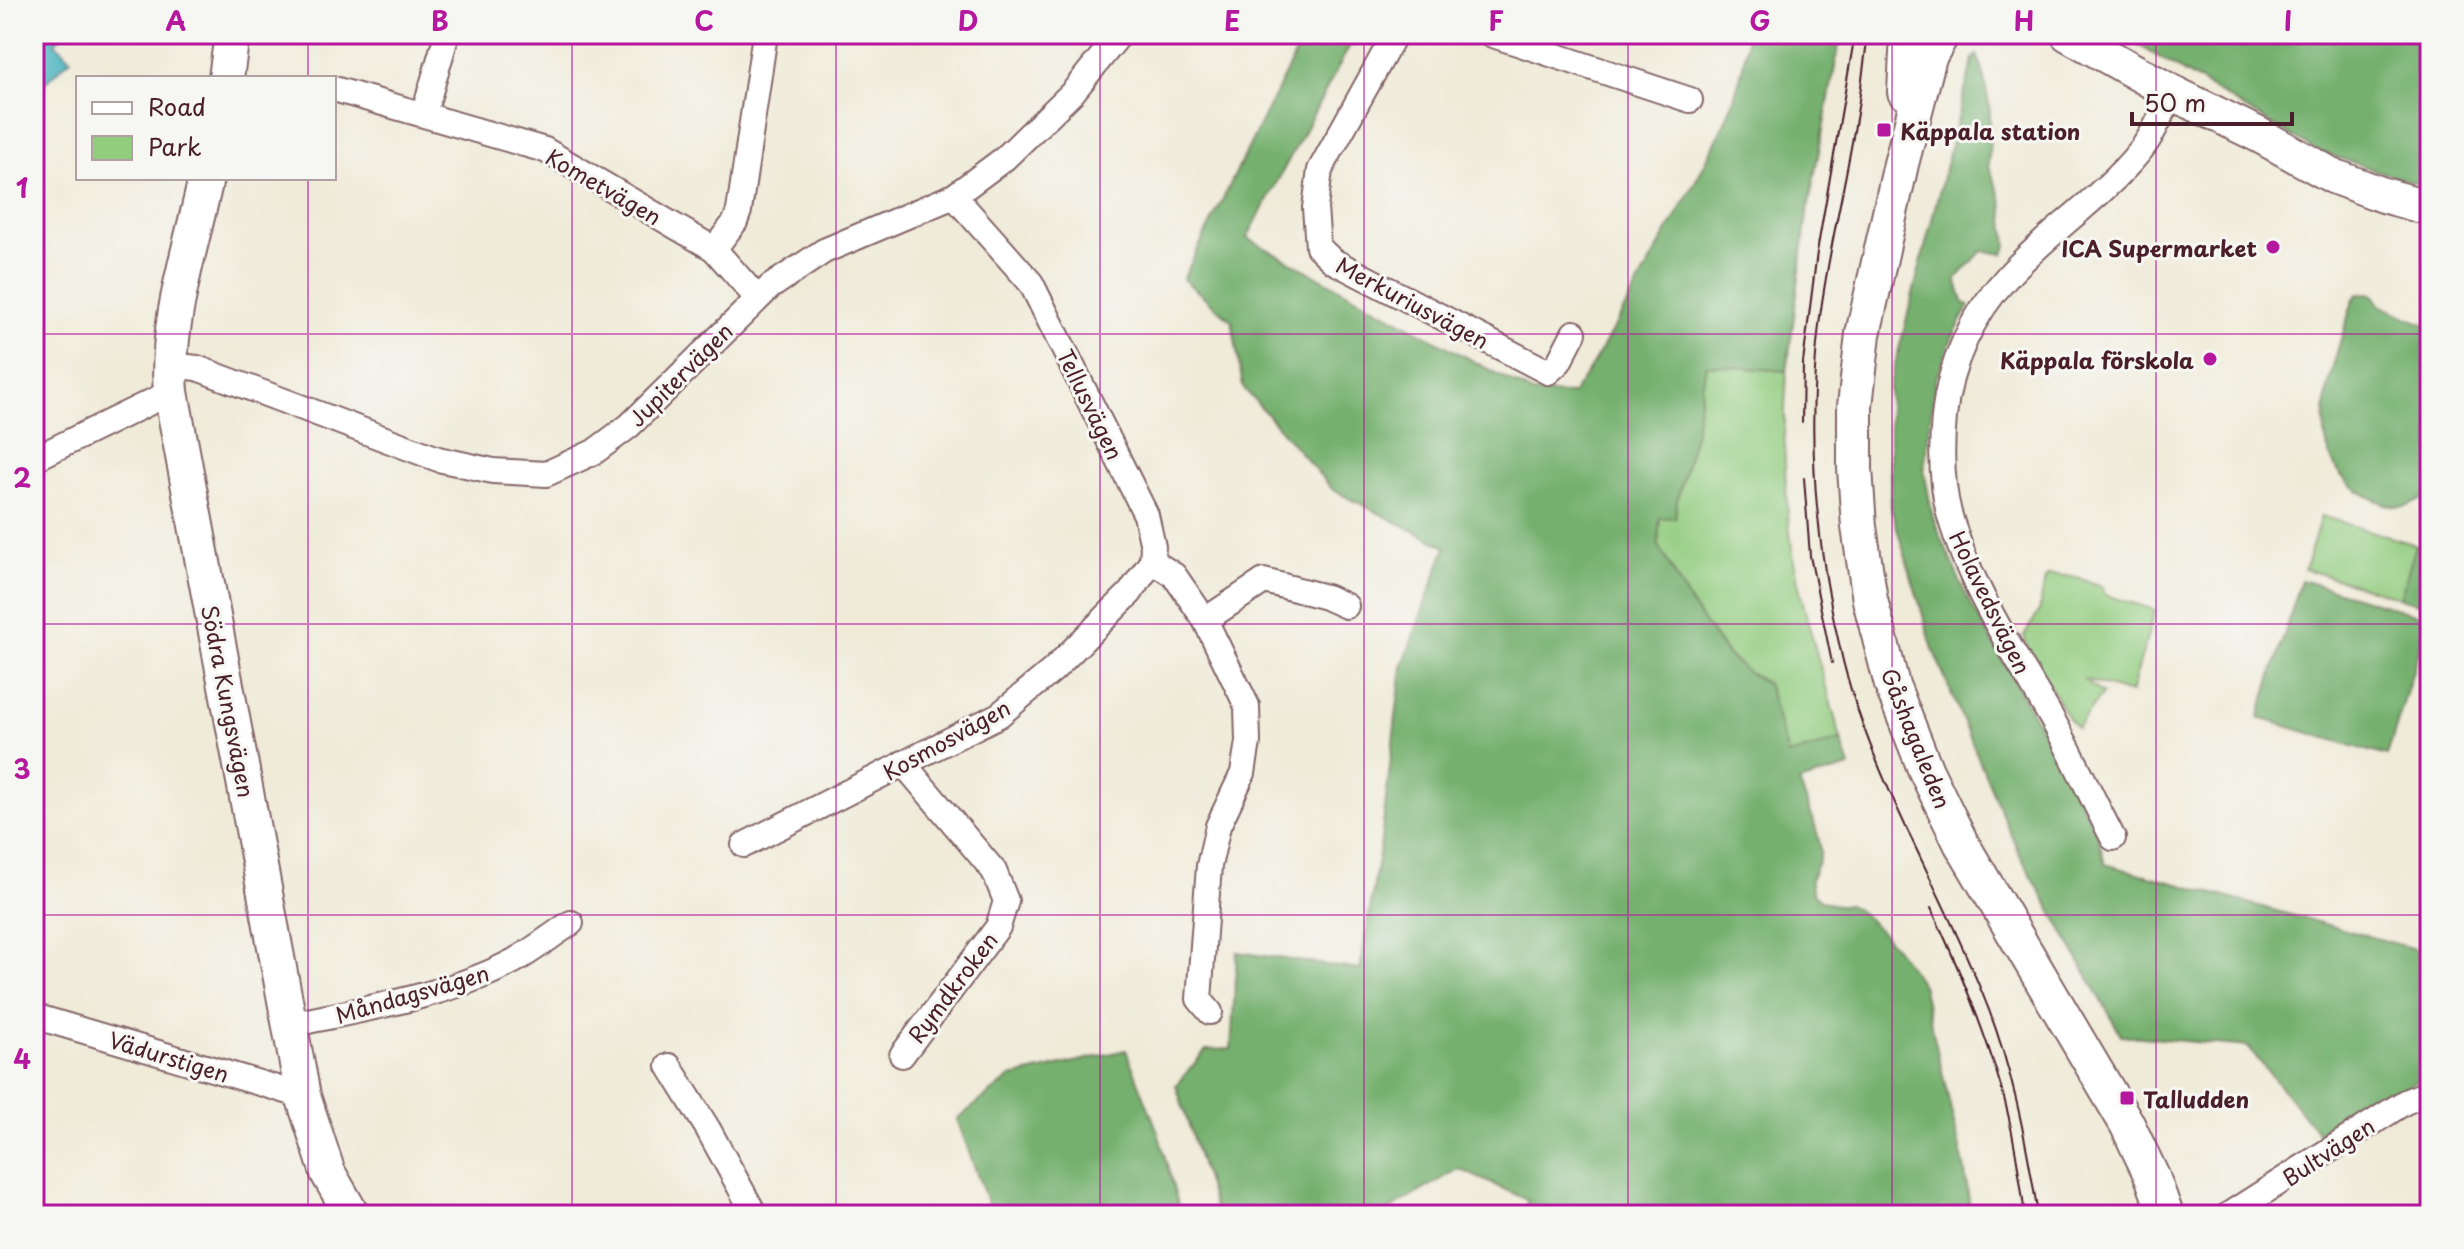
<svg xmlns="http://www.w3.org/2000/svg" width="2464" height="1249" font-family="'Playpen Sans',sans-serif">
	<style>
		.green { fill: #92cc7f; stroke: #6e7655; stroke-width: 2 }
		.forest { fill: #75b06e; stroke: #60684c; stroke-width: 2 }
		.water { fill: #3faebb; stroke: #446673; stroke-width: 2 }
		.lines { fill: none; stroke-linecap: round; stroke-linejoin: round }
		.street-casing { stroke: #846668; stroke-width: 28 }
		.secondary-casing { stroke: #846668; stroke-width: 38 }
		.street { stroke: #fff; stroke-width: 24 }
		.secondary { stroke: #fff; stroke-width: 34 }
		.tram { stroke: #4a1f2b; stroke-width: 2 }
		.grid { fill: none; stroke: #b5179e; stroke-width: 2; stroke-opacity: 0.55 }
		.poi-dot { fill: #b5179e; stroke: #f6f6f2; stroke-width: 3 }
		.labels { text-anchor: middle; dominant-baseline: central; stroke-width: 6; stroke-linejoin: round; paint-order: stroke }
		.poi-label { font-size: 22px; font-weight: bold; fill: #4a1f2b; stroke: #f6f6f2; text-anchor: start }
		.street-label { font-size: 22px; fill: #4a1f2b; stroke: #f6f6f2 }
		.neatline { fill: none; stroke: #b5179e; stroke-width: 3 }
		.grid-label { font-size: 26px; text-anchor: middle; font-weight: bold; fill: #b5179e }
	</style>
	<rect width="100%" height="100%" fill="#f6f6f2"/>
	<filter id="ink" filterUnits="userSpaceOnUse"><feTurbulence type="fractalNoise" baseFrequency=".0125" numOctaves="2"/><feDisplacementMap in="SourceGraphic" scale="16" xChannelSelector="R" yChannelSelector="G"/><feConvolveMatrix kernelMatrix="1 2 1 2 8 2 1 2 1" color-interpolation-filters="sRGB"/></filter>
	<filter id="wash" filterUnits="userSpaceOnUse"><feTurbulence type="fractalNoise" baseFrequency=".006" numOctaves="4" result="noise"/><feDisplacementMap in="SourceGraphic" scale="32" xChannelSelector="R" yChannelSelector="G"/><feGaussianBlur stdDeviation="1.8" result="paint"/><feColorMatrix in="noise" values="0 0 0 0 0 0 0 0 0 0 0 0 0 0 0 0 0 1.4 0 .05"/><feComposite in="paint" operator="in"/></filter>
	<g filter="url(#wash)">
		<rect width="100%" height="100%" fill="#f0ebd9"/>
		<g class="green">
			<path d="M 1706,365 L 1787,371 C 1782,439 1784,519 1799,586 C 1811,638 1827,689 1841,740 L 1788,755 L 1767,683 L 1747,672 L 1727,654 L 1690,603 L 1658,544 L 1660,518 L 1675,518 L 1677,500 L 1693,441 Z"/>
			<path d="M 2321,516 L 2416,545 L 2400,598 L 2305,569 Z"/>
			<path d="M 2049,575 C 2067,574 2086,580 2102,586 L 2105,595 L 2155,610 L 2131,693 L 2083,679 L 2102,694 L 2077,728 L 2068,718 L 2028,648 L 2024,636 L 2039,612 L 2045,579 Z"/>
		</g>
		<g class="forest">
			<path d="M 1305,34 L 1356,34 L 1247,238 L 1532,393 L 1573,394 C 1604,349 1629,300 1656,252 C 1691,187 1744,109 1747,34 L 1841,34 L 1807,215 L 1787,371 L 1706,365 L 1693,441 L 1677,500 L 1675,518 L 1660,518 L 1658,544 L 1690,603 L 1727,655 L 1747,672 L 1767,683 L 1788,755 L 1841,740 L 1850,767 L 1799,782 C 1806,801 1815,821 1819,841 C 1823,858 1817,862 1812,876 C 1805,899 1831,908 1848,904 C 1878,922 1903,956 1922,985 L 1964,1166 L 1971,1215 L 1523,1215 L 1528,1200 L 1459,1169 L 1380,1215 L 1217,1215 L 1176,1085 L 1206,1050 L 1231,1049 L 1237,952 L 1360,970 L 1381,841 L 1402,667 L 1446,547 L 1333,490 L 1243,387 L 1232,321 L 1183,279 Z"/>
			<path d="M 2120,34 L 2430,34 L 2430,188 L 2315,150 Z"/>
			<path d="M 1977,55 L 1982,67 L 1990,109 L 1989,166 L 2002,202 L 2007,246 L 2004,254 L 1982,251 L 1956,279 L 1963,302 L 1969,306 L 1952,338 L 1935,382 L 1924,470 L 1933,518 L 1965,593 L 2076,791 L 2098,837 L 2105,864 L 2430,953 L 2430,1075 L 2318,1133 L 2248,1047 L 2121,1035 L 2018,851 L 1996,800 L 1933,649 L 1891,508 L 1889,388 L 1973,59 Z"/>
			<path d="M 2366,293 L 2373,294 L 2381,306 L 2430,327 L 2430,494 C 2404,512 2395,510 2368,496 C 2291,458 2336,361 2353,300 L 2357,295 Z"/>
			<path d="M 2416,545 L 2430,549 L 2430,578 L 2422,604 L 2400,598 Z"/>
			<path d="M 2301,580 L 2419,615 L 2426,619 L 2426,628 L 2387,756 L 2259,718 Z"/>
			<path d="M 1126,1050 L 1158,1132 L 1181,1215 L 992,1215 L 957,1119 L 1011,1077 Z"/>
		</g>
		<path class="water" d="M 34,34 L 63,34 L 55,43 L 71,59 L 34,93 Z"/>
	</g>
	<g filter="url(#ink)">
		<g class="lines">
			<defs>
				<g id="street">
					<path d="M 1395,34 L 1320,170 L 1315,208 L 1318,247 L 1333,261 L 1548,372 L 1559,362 L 1574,333"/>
					<path d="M 1490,34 L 1690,100"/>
					<path d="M 334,89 L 545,150 L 714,249 L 757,298"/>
					<path d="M 424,113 L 447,34"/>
					<path d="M 954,196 L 1031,283 L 1146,515 L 1153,547 L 1152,561 L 1174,575 L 1205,620 L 1247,706 L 1248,742 L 1243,773 L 1218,826 L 1209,866 L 1199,999 L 1210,1012"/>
					<path d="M 714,249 L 735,222 L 739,211 L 765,34"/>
					<path d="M 170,365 L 197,368 L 438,459 L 493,471 L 546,474 L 594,452 L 629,426 L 770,287 L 824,251 L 954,196 L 1005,158 L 1073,92 L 1120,34"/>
					<path d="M 34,459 L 171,392"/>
					<path d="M 1205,620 L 1264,581 L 1326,597 L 1346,606"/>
					<path d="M 2113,838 C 2095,804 2079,769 2061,735 C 2022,664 1971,593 1949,513 C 1941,482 1941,449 1944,417 C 1949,364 1972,315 2008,276 C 2048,232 2102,198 2140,151 C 2154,134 2163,113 2171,92"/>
					<path d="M 744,845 L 999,715 L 1053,670 L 1130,593 L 1152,561"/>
					<path d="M 34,1016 L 303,1096"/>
					<path d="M 289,1025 C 363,1009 448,996 514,961 C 534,950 552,935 571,923"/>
					<path d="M 902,1055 L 998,927 L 1006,901 L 994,871 L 903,763"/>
					<path d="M 669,1066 L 708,1129 L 755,1215"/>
					<path d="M 2228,1215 L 2405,1102 L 2430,1092"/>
				</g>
				<g id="secondary">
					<path d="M 1942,34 L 1929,57 L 1901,164 L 1863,334 L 1855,406 L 1855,468 L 1859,527 L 1870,600 L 1892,685 L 1926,771 L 1961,843 L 2127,1124 L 2153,1179 L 2166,1215"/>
					<path d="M 2068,34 L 2171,92 L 2259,135 L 2333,176 L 2383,195 L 2430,208"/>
					<path d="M 226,78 L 232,34"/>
					<path d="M 1905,92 L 1908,34"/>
					<path d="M 206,178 C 192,245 165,323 171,392 L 303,1096 L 328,1173 L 352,1215"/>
				</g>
			</defs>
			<use href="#street" class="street-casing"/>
			<use href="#secondary" class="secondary-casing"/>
			<use href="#street" class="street"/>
			<use href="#secondary" class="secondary"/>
			<g class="tram">
				<path d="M 1868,34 C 1864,62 1861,91 1856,119 C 1845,188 1827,256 1819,325 C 1806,437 1816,551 1843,661 C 1873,779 1938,883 1983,995 C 2012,1065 2026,1140 2038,1215"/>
				<path d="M 1802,422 L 1803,363 L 1817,252 L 1855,34"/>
				<path d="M 1804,478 L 1810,556 L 1832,663"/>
				<path d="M 1931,908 C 1958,966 1983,1025 2001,1087 C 2013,1128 2019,1172 2025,1215"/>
			</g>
		</g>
	</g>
	<path class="grid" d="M 308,34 L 308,78M 572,34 L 572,1215M 836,34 L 836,1215M 1100,34 L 1100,1215M 1364,34 L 1364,1215M 1628,34 L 1628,1215M 1892,34 L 1892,1215M 2156,34 L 2156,1215M 308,178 L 308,1215M 34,334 L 2430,334M 34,624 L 2430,624M 34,915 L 2430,915"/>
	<g class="poi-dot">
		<rect x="1876" y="122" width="16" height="16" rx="4"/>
		<circle cx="2273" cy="247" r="8"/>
		<circle cx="2210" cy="359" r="8"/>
		<rect x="2119" y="1090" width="16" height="16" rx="4"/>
	</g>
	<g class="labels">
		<g class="poi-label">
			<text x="1900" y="130">Käppala station</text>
			<text x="2257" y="247" text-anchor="end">ICA Supermarket</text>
			<text x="2194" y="359" text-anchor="end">Käppala förskola</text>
			<text x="2143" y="1098">Talludden</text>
		</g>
		<g class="street-label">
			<text transform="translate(604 186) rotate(30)">Kometvägen</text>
			<text transform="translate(1413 302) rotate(28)">Merkuriusvägen</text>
			<text transform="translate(680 374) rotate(-45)">Jupitervägen</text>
			<text transform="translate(1091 404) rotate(64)">Tellusvägen</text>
			<text transform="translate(1991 602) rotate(64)">Holavedsvägen</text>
			<text transform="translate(229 701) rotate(79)">Södra Kungsvägen</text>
			<text transform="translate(1917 738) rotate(68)">Gåshagaleden</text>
			<text transform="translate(946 739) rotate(-29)">Kosmosvägen</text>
			<text transform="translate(952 987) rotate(-53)">Rymdkroken</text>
			<text transform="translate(412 993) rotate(-16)">Måndagsvägen</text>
			<text transform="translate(169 1056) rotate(17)">Vädurstigen</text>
			<text transform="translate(2328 1151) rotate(-33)">Bultvägen</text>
		</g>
	</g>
	<rect width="2464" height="1249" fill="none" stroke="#f6f6f2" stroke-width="88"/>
	<rect x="76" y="76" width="260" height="104" fill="#f6f6f2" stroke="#b1a0a2" stroke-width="2"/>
	<rect x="92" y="102" width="40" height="12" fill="#ffffff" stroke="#b1a0a2" stroke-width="2"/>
	<text x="148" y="116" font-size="24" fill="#4a1f2b">Road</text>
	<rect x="92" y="136" width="40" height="24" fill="#92cc7f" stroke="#b1a0a2" stroke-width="2"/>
	<text x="148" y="156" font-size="24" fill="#4a1f2b">Park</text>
	<path d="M2132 112v12h160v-12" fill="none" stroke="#4a1f2b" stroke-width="4"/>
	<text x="2144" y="112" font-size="24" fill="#4a1f2b" stroke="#f6f6f2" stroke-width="6" paint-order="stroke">50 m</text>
	<rect x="44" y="44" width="2376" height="1161" class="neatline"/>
	<g class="grid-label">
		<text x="176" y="31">A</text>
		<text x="440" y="31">B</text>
		<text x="704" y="31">C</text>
		<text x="968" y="31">D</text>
		<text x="1232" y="31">E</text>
		<text x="1496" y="31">F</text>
		<text x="1760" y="31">G</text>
		<text x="2024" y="31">H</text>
		<text x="2288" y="31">I</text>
		<text x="22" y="198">1</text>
		<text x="22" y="488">2</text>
		<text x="22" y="779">3</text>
		<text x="22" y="1069">4</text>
	</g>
</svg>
